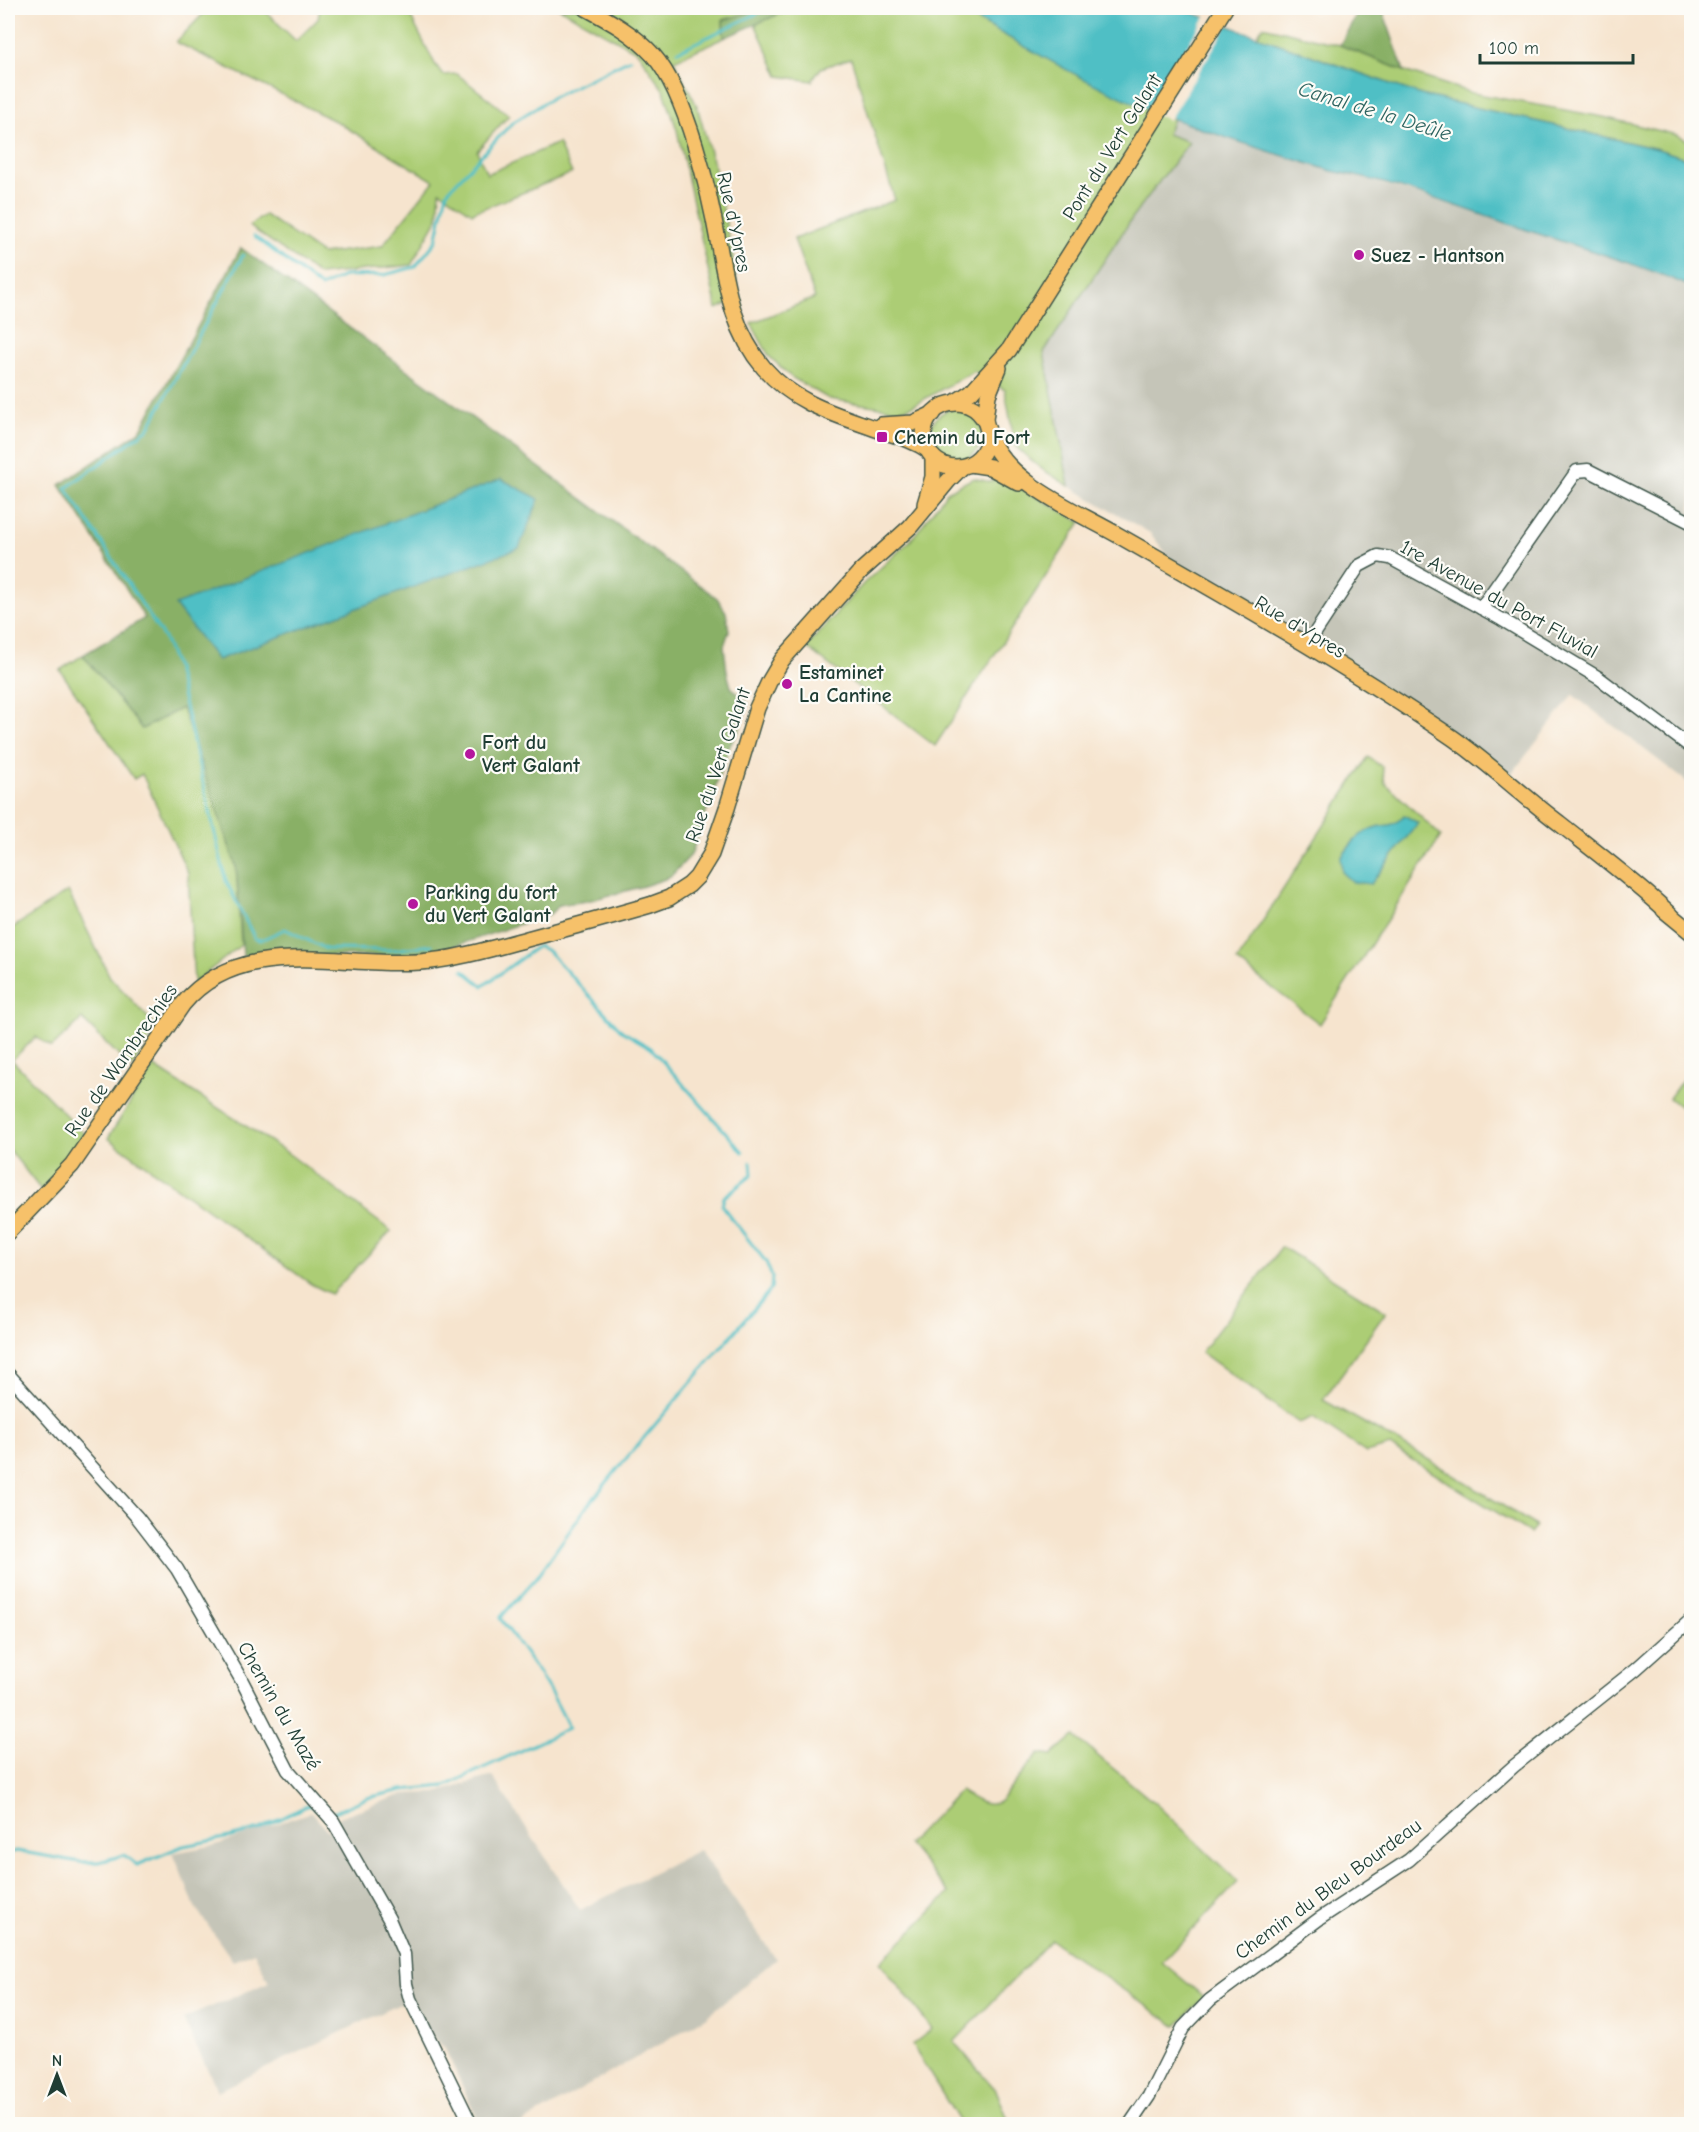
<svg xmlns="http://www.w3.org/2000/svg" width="1699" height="2132" font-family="'Comic Neue',sans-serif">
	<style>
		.industrial { fill: #c5c5b8 }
		.green { fill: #accd75; stroke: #668554; stroke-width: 1.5 }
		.forest { fill: #89b066; stroke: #54764d; stroke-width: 1.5 }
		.water { fill: #50bfc5; stroke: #387e7c; stroke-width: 1.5 }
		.pier { fill: #f6e4ce }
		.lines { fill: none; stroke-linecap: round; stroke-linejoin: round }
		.stream { stroke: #50bfc5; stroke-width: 3 }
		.minor-casing { stroke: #3f564b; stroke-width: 15 }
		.major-casing { stroke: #3f564b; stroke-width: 18 }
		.minor { stroke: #fff; stroke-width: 12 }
		.major { stroke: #f6c16b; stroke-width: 15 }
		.poi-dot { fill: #b5179e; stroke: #fdfcf7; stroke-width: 2 }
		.labels { text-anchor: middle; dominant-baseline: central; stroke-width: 4.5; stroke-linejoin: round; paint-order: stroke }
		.street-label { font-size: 20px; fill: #1f3d34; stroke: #fdfcf7 }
		.poi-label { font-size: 20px; font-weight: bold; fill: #1f3d34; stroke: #fdfcf7; text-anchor: start }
		.water-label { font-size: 21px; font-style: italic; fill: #2e6460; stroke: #fdfcf7 }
	</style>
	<rect width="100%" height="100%" fill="#fdfcf7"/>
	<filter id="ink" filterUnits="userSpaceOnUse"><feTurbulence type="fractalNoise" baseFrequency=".0167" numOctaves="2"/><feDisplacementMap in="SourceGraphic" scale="12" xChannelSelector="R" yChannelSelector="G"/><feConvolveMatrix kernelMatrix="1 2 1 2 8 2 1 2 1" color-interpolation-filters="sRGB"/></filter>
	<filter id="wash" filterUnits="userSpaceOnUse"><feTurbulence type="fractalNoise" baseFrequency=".008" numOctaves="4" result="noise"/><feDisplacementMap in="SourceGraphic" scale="24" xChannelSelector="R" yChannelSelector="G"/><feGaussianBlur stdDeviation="1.35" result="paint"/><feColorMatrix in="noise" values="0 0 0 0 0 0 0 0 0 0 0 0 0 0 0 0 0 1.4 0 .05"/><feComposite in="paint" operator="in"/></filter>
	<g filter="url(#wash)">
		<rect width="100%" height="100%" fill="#f6e4ce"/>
		<g class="industrial">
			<path d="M 1173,119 L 1255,148 L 1441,201 L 1610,256 L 1691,287 L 1691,785 L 1573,695 L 1510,776 L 1166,557 L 1166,553 L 1150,533 L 1069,486 L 1044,352 L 1135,214 L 1188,143 L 1167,134 Z"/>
			<path d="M 492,1776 L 580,1910 L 699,1850 L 776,1959 L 705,2018 L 521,2124 L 480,2124 L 445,2049 L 402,2003 L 218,2091 L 183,2019 L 269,1982 L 254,1952 L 233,1961 L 195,1907 L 173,1853 L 216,1845 L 311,1812 L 328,1831 L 339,1817 L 404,1794 L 436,1793 Z"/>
		</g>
		<g class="green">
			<path d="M 209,8 L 262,8 L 296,41 L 318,19 L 320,8 L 406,8 L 435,64 L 443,75 L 457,74 L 509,115 L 477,151 L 487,174 L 558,143 L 572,173 L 472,213 L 440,191 L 438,218 L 411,265 L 319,275 L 249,226 L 265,215 L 322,254 L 382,246 L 434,181 L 337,122 L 176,42 Z"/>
			<path d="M 559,8 L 755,8 L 747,13 L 723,20 L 724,38 L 674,60 L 697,106 L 715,170 L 734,262 L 738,299 L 717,309 L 677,130 L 664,91 L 638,52 Z"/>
			<path d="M 793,8 L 959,8 L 974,18 C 1039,54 1104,90 1173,119 L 1167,134 L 1189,142 L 1135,214 L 1044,352 L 1069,486 L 1040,468 L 1015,446 L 1005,390 L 974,371 L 912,406 L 900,410 L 829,399 L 791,377 L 769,356 L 751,323 L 815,298 L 794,239 L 895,200 L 851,58 L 821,68 L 812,81 L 779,76 L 755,24 Z"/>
			<path d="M 1263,26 L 1340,45 L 1404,71 L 1472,93 L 1603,117 L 1677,135 L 1691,142 L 1691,160 L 1658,149 L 1421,95 L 1257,36 Z"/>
			<circle cx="956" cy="435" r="26"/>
			<path d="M 998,475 L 1081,522 L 935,746 L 806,647 L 864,583 L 911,540 L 947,492 L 973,478 L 991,482 Z"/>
			<path d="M 83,655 L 142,729 L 182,707 L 236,866 L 241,945 L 194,983 L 188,873 L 142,774 L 134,779 L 60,670 Z"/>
			<path d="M 1368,757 L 1382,767 L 1385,783 L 1441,836 L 1320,1024 L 1237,961 Z"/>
			<path d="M 68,891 L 110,977 L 157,1027 L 131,1068 L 82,1019 L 52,1047 L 36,1037 L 12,1060 L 87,1137 L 41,1190 L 8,1148 L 8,931 Z"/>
			<path d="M 153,1066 L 285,1151 L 391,1231 L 331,1294 L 311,1284 L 108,1138 Z"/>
			<path d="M 1691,1068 L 1691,1115 L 1669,1098 Z"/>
			<path d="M 1282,1247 L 1386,1312 L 1323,1400 L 1416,1452 L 1536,1526 L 1530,1533 L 1390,1446 L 1366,1453 L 1313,1417 L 1299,1423 L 1201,1352 Z"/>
			<path d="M 1074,1736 L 1157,1805 L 1238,1882 L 1162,1962 L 1204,1997 L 1176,2026 L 1051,1940 L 954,2042 L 996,2090 L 1010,2124 L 961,2124 L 912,2045 L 932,2029 L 880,1962 L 949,1893 L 908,1844 L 960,1791 C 973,1798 988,1811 1001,1800 L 1039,1753 L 1052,1755 Z"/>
		</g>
		<g class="forest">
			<path d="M 755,8 L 793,8 L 724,38 L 723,20 L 747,13 Z"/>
			<path d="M 1360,8 L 1382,8 L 1404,71 L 1340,45 Z"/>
			<path d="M 241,248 L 717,598 L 726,612 L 729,631 L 724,646 L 727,672 L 731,687 L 748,703 L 739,731 L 730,745 L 691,855 L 672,875 L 665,879 L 641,887 L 587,901 L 559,905 L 550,914 L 425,956 L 243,956 L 236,866 L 182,708 L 142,729 L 83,655 L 145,618 L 60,485 L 140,431 Z"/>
		</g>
		<g class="water">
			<path d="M 959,8 L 1179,8 L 1421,95 L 1658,149 L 1691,160 L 1691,287 C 1637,263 1580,248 1524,229 C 1461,208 1397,183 1332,171 C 1264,150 1197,130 1132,102 C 1078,78 1026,47 974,18 Z"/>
			<path d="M 501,479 L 539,499 L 519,548 L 217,660 L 175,605 Z"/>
			<path d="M 1404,815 L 1418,823 L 1371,884 L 1353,882 L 1342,872 L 1341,858 C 1350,845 1358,834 1373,828 C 1388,823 1392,829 1404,815 Z"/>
		</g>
		<path class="pier" d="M 1207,14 L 1229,23 L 1169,120 L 1147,111 Z"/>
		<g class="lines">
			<g class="stream">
				<path d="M 678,51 L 769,8"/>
				<path d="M 254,236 L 321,287 L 344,276 L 384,275 L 415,267 L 436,241 L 447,192 L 512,123 L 553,97 L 630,59"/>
				<path d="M 243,255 L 148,429 L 66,488 L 164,638 L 176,668 L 226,881 L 255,939 L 261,940 L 285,929 L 326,949 L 392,950 L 432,945"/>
				<path d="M 463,970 L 483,986 L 538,946 L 548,951 L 622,1031 L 651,1048 L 743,1152"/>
				<path d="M 335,1812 L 367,1798 L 402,1790 L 445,1786 L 569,1728 C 551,1688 526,1654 500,1618 L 537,1577 L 585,1509 L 624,1461 L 771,1289 L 772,1277 L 766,1262 L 722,1206 L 724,1197 L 752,1175 L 751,1162"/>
				<path d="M 8,1853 L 17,1851 L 80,1862 L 99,1862 L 124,1855 L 137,1865 L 183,1846 L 230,1837 L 260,1829 L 304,1807 L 311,1805 L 314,1808"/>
			</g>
		</g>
	</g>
	<g filter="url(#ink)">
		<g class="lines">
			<defs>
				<g id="minor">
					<path d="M 1481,608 L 1577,471 L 1588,470 L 1692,523"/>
					<path d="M 1307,645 L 1359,566 L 1378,556 L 1390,558 L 1501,619 L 1599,678 L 1692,748"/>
					<path d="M 8,1374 L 137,1517 L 177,1569 L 242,1681 L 288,1770 L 333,1821 L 389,1919 L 404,1954 L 406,1984 L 410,1999 L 471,2124"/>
					<path d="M 1130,2124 L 1149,2096 L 1183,2028 L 1210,2000 L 1319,1919 L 1409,1860 L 1514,1766 L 1636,1669 L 1692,1619"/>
				</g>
				<g id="major">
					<path d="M 586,8 C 610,21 634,34 653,55 C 687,93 710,195 719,246 C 727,290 734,333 764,368 C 796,405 838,415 882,431 C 898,436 914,440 928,450"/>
					<circle cx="956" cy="435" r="32"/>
					<path d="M 954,403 L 971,392 L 1009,350 L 1225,8"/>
					<path d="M 985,420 L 988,395 L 999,368"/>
					<path d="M 881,425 L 913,423 L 933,414"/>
					<path d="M 988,432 C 1003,481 1074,510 1116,534 C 1230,599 1344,664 1453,738 C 1490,764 1523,796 1559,823 C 1597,853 1636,882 1671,915"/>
					<path d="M 970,464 L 990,467 L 1019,483"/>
					<path d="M 925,504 L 933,477 L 933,457"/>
					<path d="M 1664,910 L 1692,933"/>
					<path d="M 8,1232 L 72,1165 L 183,1004 C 245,929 354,973 438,960 C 468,956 497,947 527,939 C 568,928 609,917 650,905 L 669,898 L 689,885 L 697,877 L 711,854 L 727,808 L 757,708 L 769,682 L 782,660 L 861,571 L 910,527 L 948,481 L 962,467"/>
				</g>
			</defs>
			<use href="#minor" class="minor-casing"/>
			<use href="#major" class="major-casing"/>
			<use href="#minor" class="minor"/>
			<use href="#major" class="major"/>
		</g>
	</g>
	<g class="poi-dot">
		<circle cx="1359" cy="255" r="6"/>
		<rect x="876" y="431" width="12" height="12" rx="3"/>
		<circle cx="787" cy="684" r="6"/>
		<circle cx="470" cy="754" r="6"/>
		<circle cx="413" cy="904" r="6"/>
	</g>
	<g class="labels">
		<g class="street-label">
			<text transform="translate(1112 147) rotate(-58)">Pont du Vert Galant</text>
			<text transform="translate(734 222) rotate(78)">Rue d'Ypres</text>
			<text transform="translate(1499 599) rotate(29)">1re Avenue du Port Fluvial</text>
			<text transform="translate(1300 627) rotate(31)">Rue d'Ypres</text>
			<text transform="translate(718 765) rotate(-71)">Rue du Vert Galant</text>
			<text transform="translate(121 1060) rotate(-55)">Rue de Wambrechies</text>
			<text transform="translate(279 1706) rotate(60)">Chemin du Mazé</text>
			<text transform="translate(1328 1889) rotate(-36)">Chemin du Bleu Bourdeau</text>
		</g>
		<g class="poi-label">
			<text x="1371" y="255">Suez - Hantson</text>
			<text x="894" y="437">Chemin du Fort</text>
			<text x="799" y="672">Estaminet<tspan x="799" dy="23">La Cantine</tspan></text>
			<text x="482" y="742">Fort du<tspan x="482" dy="23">Vert Galant</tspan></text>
			<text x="425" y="892">Parking du fort<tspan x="425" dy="23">du Vert Galant</tspan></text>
		</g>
		<g class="water-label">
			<text transform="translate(1375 111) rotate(17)">Canal de la Deûle</text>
		</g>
	</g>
	<rect width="1699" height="2132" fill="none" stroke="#fdfcf7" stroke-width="30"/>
	<g transform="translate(57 2075)" stroke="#fdfcf7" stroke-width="4.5" paint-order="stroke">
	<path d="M0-4.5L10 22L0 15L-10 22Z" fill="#1f3d34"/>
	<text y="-9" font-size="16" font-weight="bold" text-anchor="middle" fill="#1f3d34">N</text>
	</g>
	<path d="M1480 54v9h153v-9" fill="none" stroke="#1f3d34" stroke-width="3"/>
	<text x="1489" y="54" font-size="18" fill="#1f3d34" stroke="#fdfcf7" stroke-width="4.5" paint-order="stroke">100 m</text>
</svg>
